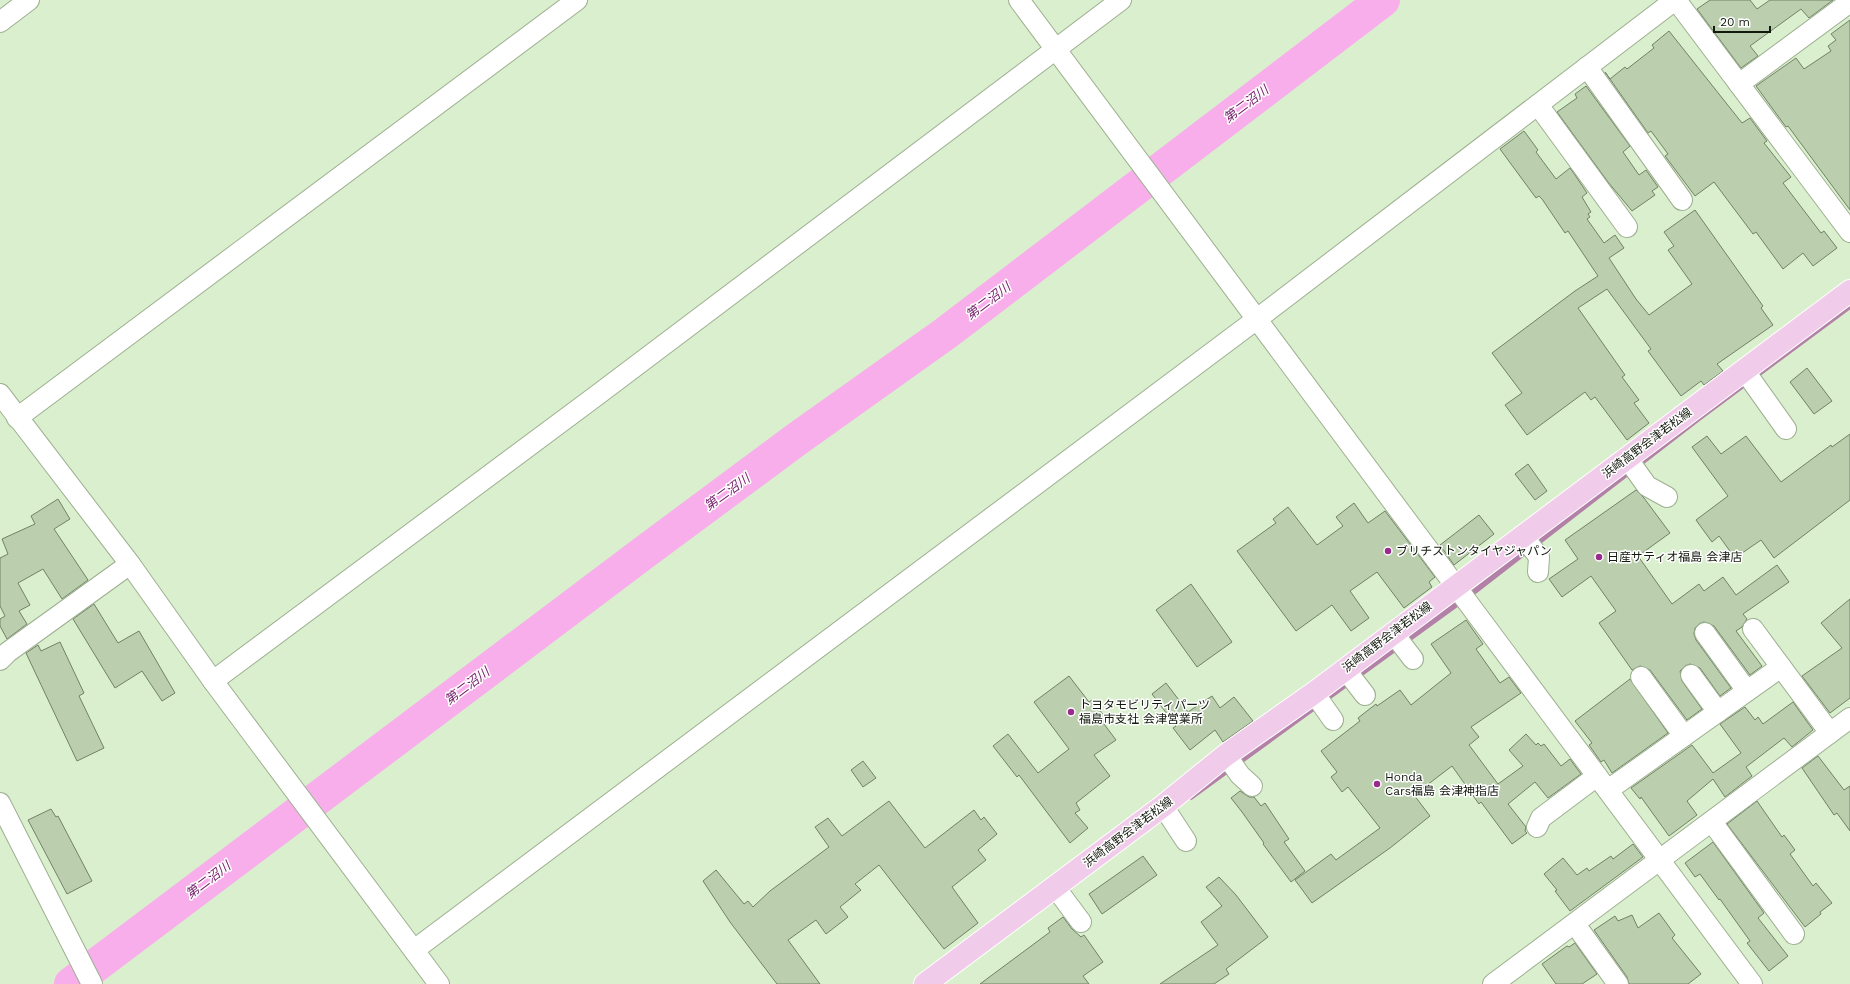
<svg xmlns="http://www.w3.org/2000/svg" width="1850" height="984" font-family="'Work Sans','Noto Sans JP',sans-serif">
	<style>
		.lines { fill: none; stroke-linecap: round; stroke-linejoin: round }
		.stream { stroke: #b381a8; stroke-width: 5.5 }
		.river { stroke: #f8aeeb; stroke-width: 34 }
		.building { fill: #bbcfaf; stroke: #708365 }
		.minor-casing { stroke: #9db091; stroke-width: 22 }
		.major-casing { stroke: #fff; stroke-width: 24 }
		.minor { stroke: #fff; stroke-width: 20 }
		.major { stroke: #f1ccea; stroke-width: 22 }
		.poi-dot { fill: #982b8b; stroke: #fff; stroke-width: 1.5 }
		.labels { text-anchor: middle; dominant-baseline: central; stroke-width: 3; stroke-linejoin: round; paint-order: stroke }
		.street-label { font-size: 12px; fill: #12190d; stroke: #fff }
		.poi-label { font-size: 12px; fill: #12190d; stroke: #fff; text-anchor: start }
		.water-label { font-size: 13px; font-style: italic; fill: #76216c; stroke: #fff }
	</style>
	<rect width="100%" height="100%" fill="#daefcd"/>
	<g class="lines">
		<path class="stream" d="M 1191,797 L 1475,591 L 1699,418 L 1850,306"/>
		<path class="river" d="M 71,984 L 642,554 L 797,439 L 946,333 L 1383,0"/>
	</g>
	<g class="building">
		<path d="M 1710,0 L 1750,0 L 1757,9 L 1770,0 L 1833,0 L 1809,18 L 1801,9 L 1750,46 L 1758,56 L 1741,68 L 1697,9 Z"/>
		<path d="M 1850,20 L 1850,210 L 1788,126 L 1786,127 L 1756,86 L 1796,58 L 1804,69 L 1831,51 L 1828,46 L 1836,40 L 1831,34 Z"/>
		<path d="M 1669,31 L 1742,123 L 1750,118 L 1767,141 L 1764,143 L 1791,177 L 1783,183 L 1821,233 L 1824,231 L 1837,248 L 1813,266 L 1803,253 L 1783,269 L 1756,232 L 1753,234 L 1714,182 L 1695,196 L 1665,156 L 1668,154 L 1651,131 L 1648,133 L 1605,72 L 1610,79 L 1625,67 L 1627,69 L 1654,48 L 1652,45 Z"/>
		<path d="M 1586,86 L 1630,146 L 1623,152 L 1639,175 L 1646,170 L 1658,187 L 1652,191 L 1655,195 L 1632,211 L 1608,182 L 1557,112 L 1577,98 L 1575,94 Z"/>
		<path d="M 1524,131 L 1538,150 L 1536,152 L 1556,179 L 1570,168 L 1575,175 L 1587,193 L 1582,197 L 1591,212 L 1588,214 L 1590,217 L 1587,219 L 1604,243 L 1615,235 L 1624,248 L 1609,258 L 1636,299 L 1649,315 L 1692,284 L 1668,250 L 1674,246 L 1664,232 L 1695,210 L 1763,306 L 1761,308 L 1773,325 L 1717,364 L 1723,371 L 1704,385 L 1701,381 L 1681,396 L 1648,351 L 1651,349 L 1607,289 L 1578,308 L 1625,375 L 1622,377 L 1639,400 L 1634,403 L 1649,423 L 1627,440 L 1595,397 L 1591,400 L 1585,392 L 1527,435 L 1505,405 L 1522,393 L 1492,353 L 1575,291 L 1598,276 L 1568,231 L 1565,233 L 1542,199 L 1539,196 L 1536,198 L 1500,149 Z"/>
		<path d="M 1807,368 L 1832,401 L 1814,414 L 1790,382 Z"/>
		<path d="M 1850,434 L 1850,500 L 1774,558 L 1761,540 L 1735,558 L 1719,536 L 1712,542 L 1696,520 L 1728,496 L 1692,447 L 1707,436 L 1721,454 L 1746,436 L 1781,482 L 1831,445 L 1832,447 Z"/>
		<path d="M 1528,464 L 1547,491 L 1535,500 L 1515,474 Z"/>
		<path d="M 1636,490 L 1644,498 L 1670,533 L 1638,556 L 1672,604 L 1699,584 L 1704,591 L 1723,577 L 1736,595 L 1777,565 L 1789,582 L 1743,614 L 1747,619 L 1742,627 L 1736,631 L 1762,666 L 1750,675 L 1714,626 L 1704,622 L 1699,624 L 1695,628 L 1694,634 L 1696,640 L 1731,688 L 1720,696 L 1700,668 L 1690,664 L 1685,666 L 1680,671 L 1682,681 L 1702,709 L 1687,720 L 1650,670 L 1640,666 L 1632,670 L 1599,623 L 1616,611 L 1591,576 L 1562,597 L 1549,579 L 1578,559 L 1565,540 Z"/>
		<path d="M 58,499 L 70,519 L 54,529 L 88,580 L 62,599 L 43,569 L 18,583 L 30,605 L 19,611 L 27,624 L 7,639 L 0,626 L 0,619 L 5,616 L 0,606 L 0,558 L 8,554 L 2,539 L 35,524 L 31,516 Z"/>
		<path d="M 1354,503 L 1368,523 L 1385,511 L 1435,577 L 1429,582 L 1432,587 L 1404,608 L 1377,572 L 1350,591 L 1369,618 L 1351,631 L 1332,605 L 1296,631 L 1237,551 L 1276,523 L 1273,519 L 1288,507 L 1317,545 L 1343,526 L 1336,517 Z"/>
		<path d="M 1479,515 L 1494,534 L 1454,565 L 1440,545 Z"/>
		<path d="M 1191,584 L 1232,642 L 1197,667 L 1156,610 Z"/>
		<path d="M 1850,599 L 1850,698 L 1830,713 L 1802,676 L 1842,648 L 1821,623 Z"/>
		<path d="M 94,604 L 118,643 L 139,631 L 175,693 L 162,701 L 142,671 L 115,688 L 73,619 Z"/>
		<path d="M 1466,620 L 1483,644 L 1476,649 L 1500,683 L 1509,677 L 1521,693 L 1471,727 L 1479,737 L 1469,745 L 1498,784 L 1523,766 L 1509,750 L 1526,734 L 1536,745 L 1538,743 L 1541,746 L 1544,744 L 1561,766 L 1570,759 L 1581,774 L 1548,798 L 1535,782 L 1508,804 L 1526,827 L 1525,831 L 1527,833 L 1512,844 L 1481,802 L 1479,804 L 1452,766 L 1414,795 L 1430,816 L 1390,848 L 1312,903 L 1295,880 L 1331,854 L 1336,860 L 1380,828 L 1348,787 L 1342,792 L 1331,777 L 1337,772 L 1321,751 L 1360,721 L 1358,718 L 1376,704 L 1377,706 L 1400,690 L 1411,705 L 1451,673 L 1431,644 Z"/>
		<path d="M 60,642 L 84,693 L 79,696 L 104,748 L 77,761 L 26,653 L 38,645 L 41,651 Z"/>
		<path d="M 1069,676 L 1089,702 L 1092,700 L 1108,721 L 1104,724 L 1116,740 L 1094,755 L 1110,776 L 1076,803 L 1080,810 L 1075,813 L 1088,828 L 1070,843 L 1019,775 L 1017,777 L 993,746 L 1008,734 L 1038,773 L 1069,749 L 1034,702 Z"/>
		<path d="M 1630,679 L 1668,733 L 1612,773 L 1604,760 L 1601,762 L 1589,745 L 1592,743 L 1575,721 Z"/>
		<path d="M 1166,683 L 1188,712 L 1212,696 L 1220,708 L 1234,697 L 1253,721 L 1223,742 L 1215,730 L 1190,750 L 1173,728 L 1176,726 L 1152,694 Z"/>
		<path d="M 1793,702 L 1813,730 L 1792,747 L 1784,738 L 1746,767 L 1752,776 L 1725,797 L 1713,779 L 1687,801 L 1697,815 L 1669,836 L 1641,797 L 1640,799 L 1631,788 L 1692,745 L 1713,773 L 1741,753 L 1720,724 L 1745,707 L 1755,720 L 1758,717 L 1763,724 Z"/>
		<path d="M 1818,756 L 1844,790 L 1850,786 L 1850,831 L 1837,813 L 1834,815 L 1802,768 Z"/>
		<path d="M 863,761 L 876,778 L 863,787 L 851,770 Z"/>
		<path d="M 1240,791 L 1249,797 L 1254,797 L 1261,806 L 1265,803 L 1289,839 L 1284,842 L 1305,871 L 1291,882 L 1263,844 L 1264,843 L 1242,812 L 1231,798 Z"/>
		<path d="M 889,801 L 925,848 L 974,810 L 981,820 L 984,817 L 997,834 L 978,850 L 986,860 L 952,887 L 978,923 L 944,949 L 879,865 L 855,884 L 861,890 L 840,907 L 848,917 L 826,934 L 816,920 L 788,940 L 820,984 L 777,984 L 730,922 L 703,881 L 716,870 L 744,904 L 748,901 L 753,907 L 770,891 L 829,847 L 815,827 L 828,818 L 842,836 Z"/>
		<path d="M 1757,801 L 1782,837 L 1784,835 L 1795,850 L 1790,854 L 1813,886 L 1816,883 L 1832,903 L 1820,912 L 1821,914 L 1805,927 L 1727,824 Z"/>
		<path d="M 51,809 L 56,817 L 58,816 L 92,881 L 67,894 L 28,820 Z"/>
		<path d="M 1713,842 L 1764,913 L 1758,918 L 1788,956 L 1769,971 L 1747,943 L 1750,941 L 1720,899 L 1719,900 L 1700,874 L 1695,877 L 1685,863 Z"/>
		<path d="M 1633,844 L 1643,857 L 1570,911 L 1555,891 L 1557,890 L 1544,874 L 1563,858 L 1577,875 L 1587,868 L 1589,871 L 1611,856 L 1613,859 Z"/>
		<path d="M 1143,856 L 1157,875 L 1102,914 L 1089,894 Z"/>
		<path d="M 1219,877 L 1236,895 L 1268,937 L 1226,969 L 1229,974 L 1214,984 L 1160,984 L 1218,945 L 1201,922 L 1222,906 L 1206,887 Z"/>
		<path d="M 1659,913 L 1675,935 L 1672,938 L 1701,974 L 1688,984 L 1629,984 L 1627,977 L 1594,930 L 1615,916 L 1618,921 L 1632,915 L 1638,928 Z"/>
		<path d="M 1063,917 L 1072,929 L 1081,937 L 1084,935 L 1103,962 L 1083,976 L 1089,984 L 980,984 L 1050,932 L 1048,928 Z"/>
		<path d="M 1575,943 L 1597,974 L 1582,984 L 1556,984 L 1542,964 L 1567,946 L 1569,947 Z"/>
	</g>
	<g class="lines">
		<defs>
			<g id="minor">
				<path d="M 1019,0 L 1752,984"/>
				<path d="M 1676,0 L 1850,232"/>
				<path d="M 0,22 L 29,0"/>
				<path d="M 1587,67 L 1682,200"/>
				<path d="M 1739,84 L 1850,2"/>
				<path d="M 1538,105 L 1627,227"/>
				<path d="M 1744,370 L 1786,429"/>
				<path d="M 0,394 L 130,564 L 213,681 L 439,984"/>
				<path d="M 17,418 L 577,0"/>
				<path d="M 1627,458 L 1647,486 L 1667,497"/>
				<path d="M 1523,536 L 1539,557 L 1538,572"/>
				<path d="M 1753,629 L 1830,733"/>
				<path d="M 1393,633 L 1413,659"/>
				<path d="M 1705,633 L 1747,691"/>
				<path d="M 0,660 L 8,652 L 130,564"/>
				<path d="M 1345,669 L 1365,695"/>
				<path d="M 1691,675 L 1718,712"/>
				<path d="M 1641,677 L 1684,736"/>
				<path d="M 213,681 L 596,396 L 1121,0"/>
				<path d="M 1314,693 L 1333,720"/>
				<path d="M 1226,755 L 1240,775 L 1252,786"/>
				<path d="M 1608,790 L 1781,667"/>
				<path d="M 0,803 L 92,984"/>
				<path d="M 1163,806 L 1186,841"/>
				<path d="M 1712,822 L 1794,934"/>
				<path d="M 1537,827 L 1541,818 L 1597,776"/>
				<path d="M 1055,887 L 1081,922"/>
				<path d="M 1575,924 L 1618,984"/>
				<path d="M 414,950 L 1257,319 L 1675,0"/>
				<path d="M 1493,984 L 1850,718"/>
			</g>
			<path id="major" d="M 925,984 L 1163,806 L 1226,755 L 1314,693 L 1850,291"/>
		</defs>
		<use href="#minor" class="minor-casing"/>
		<use href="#major" class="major-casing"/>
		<use href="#minor" class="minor"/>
		<use href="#major" class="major"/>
	</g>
	<g class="poi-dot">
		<circle cx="1388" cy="551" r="4"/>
		<circle cx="1599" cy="557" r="4"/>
		<circle cx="1071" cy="712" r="4"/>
		<circle cx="1377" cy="784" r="4"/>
	</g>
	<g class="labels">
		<g class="street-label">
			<text transform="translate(1647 443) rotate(-37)">浜崎高野会津若松線</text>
			<text transform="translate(1387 637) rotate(-37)">浜崎高野会津若松線</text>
			<text transform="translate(1128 832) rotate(-37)">浜崎高野会津若松線</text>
		</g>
		<g class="poi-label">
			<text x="1396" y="551">ブリチストンタイヤジャパン</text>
			<text x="1607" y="557">日産サティオ福島 会津店</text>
			<text x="1079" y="705">トヨタモビリティパーツ<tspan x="1079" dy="14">福島市支社 会津営業所</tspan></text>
			<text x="1385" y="777">Honda<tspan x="1385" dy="14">Cars福島 会津神指店</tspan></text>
		</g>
		<g class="water-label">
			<text transform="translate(1246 104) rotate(-37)">第二沼川</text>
			<text transform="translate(988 301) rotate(-37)">第二沼川</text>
			<text transform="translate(727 492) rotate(-36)">第二沼川</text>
			<text transform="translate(467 686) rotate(-37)">第二沼川</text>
			<text transform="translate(208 880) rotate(-37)">第二沼川</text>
		</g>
	</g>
	<path d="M1714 26v6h56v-6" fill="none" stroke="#12190d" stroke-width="2"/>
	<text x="1720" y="26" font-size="12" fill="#12190d" stroke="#ffffff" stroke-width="3" paint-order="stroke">20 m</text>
</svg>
